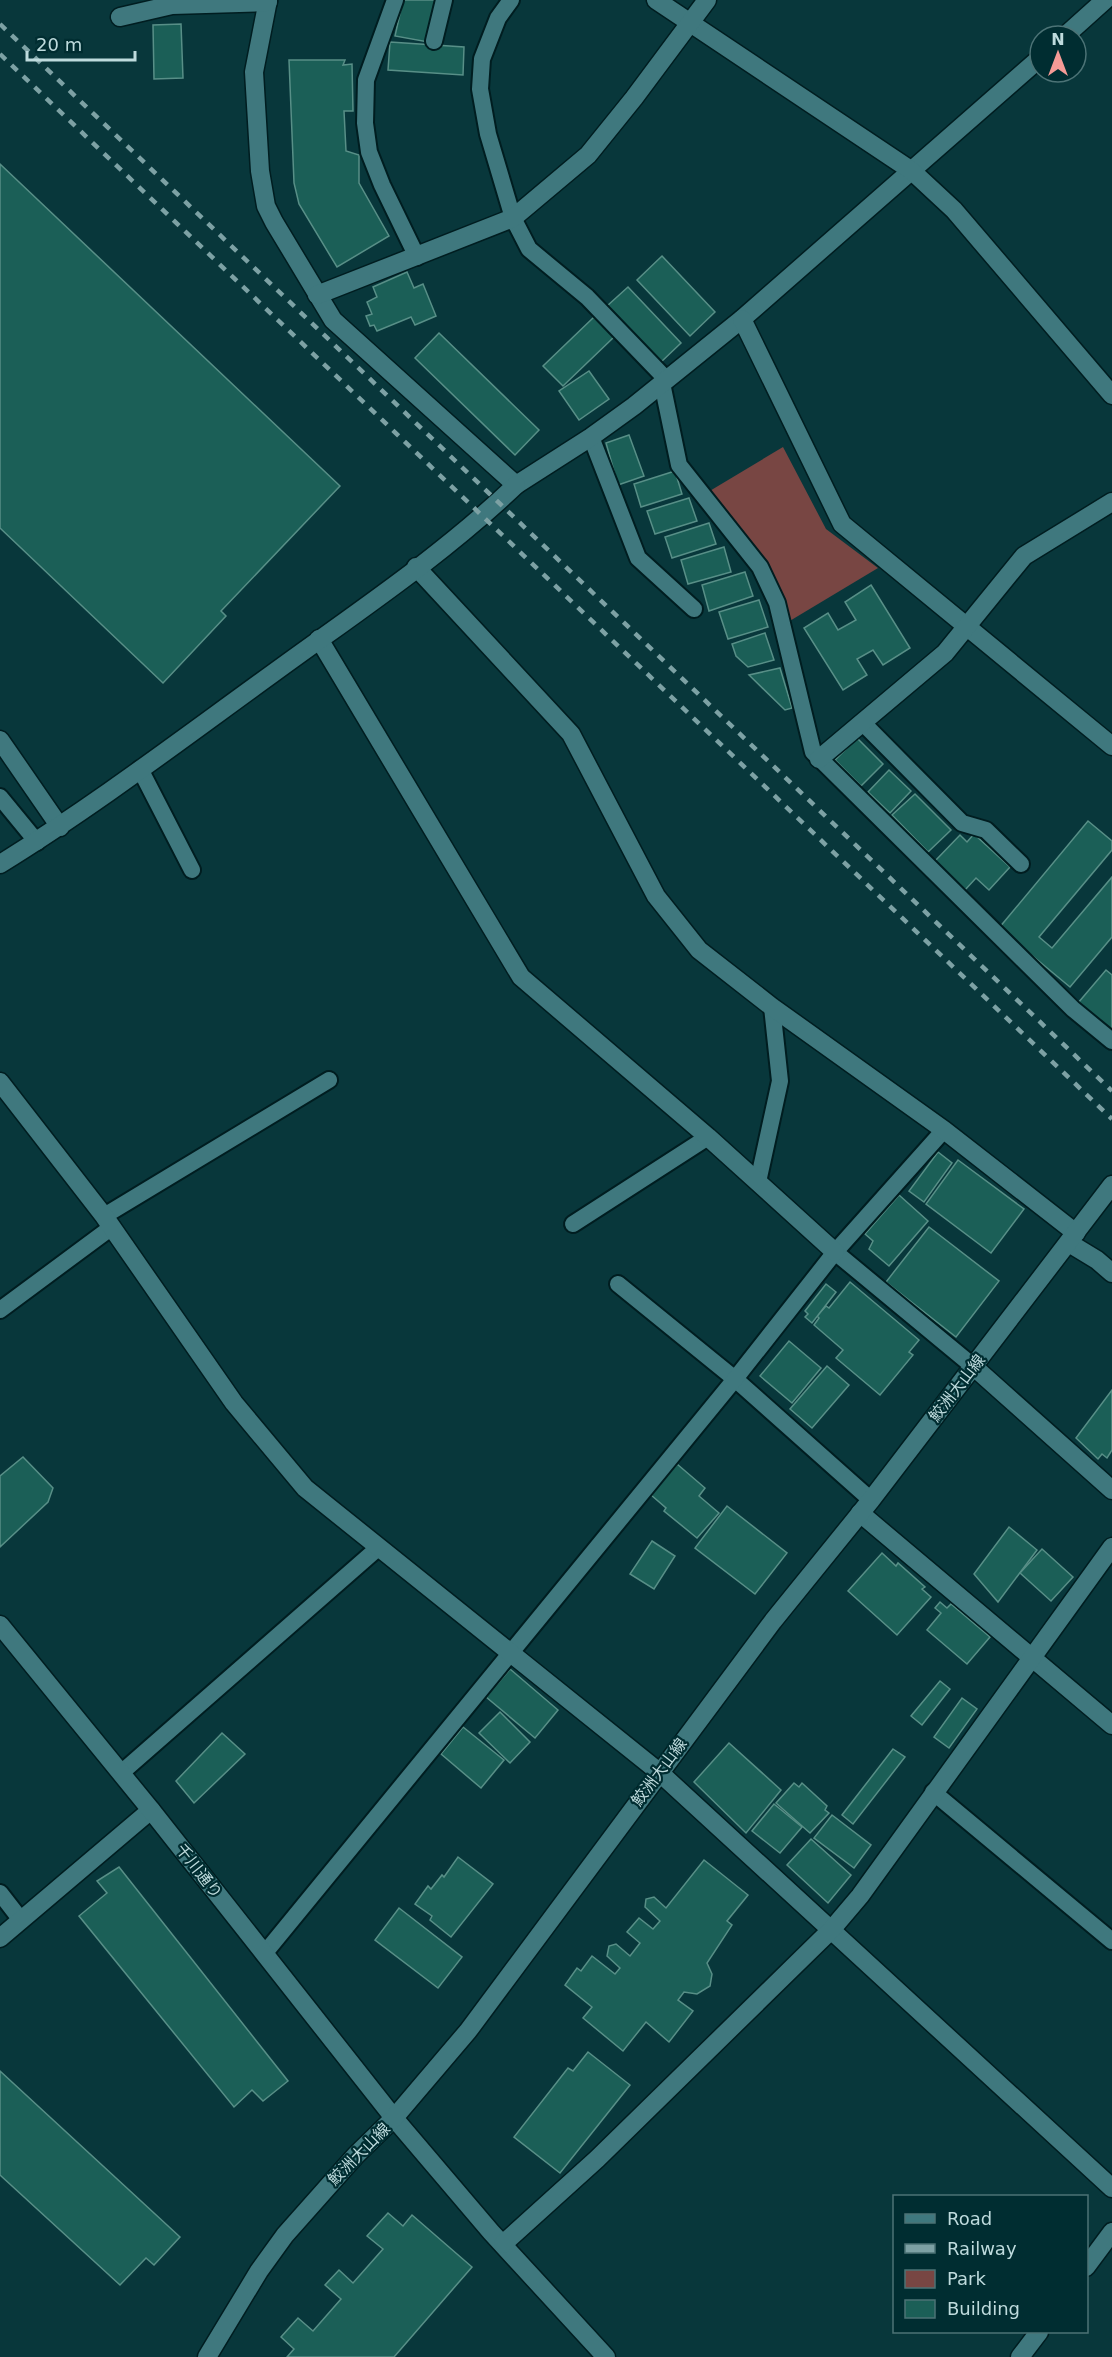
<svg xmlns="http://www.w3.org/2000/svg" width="1112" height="2357" font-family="'DejaVu Sans','Noto Sans JP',sans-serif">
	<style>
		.green { fill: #784643 }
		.building { fill: #1b5f57; stroke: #588f87; stroke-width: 1.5 }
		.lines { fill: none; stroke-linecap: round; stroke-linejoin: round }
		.lane-casing { stroke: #001d20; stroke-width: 20 }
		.street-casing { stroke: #001d20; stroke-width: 21 }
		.secondary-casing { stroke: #001d20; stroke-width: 21 }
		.lane { stroke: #3f787e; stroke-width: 16 }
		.street { stroke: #3f787e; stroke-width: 18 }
		.secondary { stroke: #3f787e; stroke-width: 18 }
		.rail { stroke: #7da1a4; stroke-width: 4.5; stroke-dasharray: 8 8; stroke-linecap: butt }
		.labels { text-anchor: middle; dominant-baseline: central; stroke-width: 4.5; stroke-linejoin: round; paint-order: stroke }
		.street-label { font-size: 16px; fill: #bedbdd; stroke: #002d31 }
	</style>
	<rect width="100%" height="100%" fill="#08373b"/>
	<path class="green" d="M 783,447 L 826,529 L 878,568 L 783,625 L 751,570 L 703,495 Z"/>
	<g class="building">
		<path d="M 403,0 L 437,0 L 428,42 L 395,36 Z"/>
		<path d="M 181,24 L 183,78 L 154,79 L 153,25 Z"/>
		<path d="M 390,42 L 464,47 L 463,75 L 388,70 Z"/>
		<path d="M 289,60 L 345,60 L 343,65 L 352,64 L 353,111 L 344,111 L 346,151 L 359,155 L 359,183 L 389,236 L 337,267 L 299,204 L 294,183 Z"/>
		<path d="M 0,164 L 340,486 L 221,611 L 226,616 L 163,683 L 0,528 Z"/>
		<path d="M 662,256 L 715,312 L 690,336 L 637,280 Z"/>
		<path d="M 407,272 L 414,288 L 423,284 L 436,316 L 415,325 L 411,317 L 377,331 L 374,325 L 370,326 L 366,316 L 372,314 L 367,302 L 377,297 L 373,287 Z"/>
		<path d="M 628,287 L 681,343 L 660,363 L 607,306 Z"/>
		<path d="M 594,317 L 614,337 L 563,386 L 543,366 Z"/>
		<path d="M 439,333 L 539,430 L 515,455 L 415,358 Z"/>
		<path d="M 589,371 L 609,399 L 579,420 L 559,391 Z"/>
		<path d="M 629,435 L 644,476 L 618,485 L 606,443 Z"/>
		<path d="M 675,471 L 682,494 L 641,507 L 634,484 Z"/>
		<path d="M 689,498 L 697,521 L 655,534 L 647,511 Z"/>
		<path d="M 709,523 L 716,544 L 672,558 L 665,537 Z"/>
		<path d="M 724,547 L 731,572 L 688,584 L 681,560 Z"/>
		<path d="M 745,572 L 753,596 L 709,611 L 702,585 Z"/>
		<path d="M 871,585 L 910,648 L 883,665 L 873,650 L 857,659 L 867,675 L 843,690 L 804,628 L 828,613 L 838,630 L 856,620 L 845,602 Z"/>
		<path d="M 759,600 L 768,627 L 728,639 L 719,612 Z"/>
		<path d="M 765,633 L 774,660 L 748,667 L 736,656 L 732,644 Z"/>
		<path d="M 780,668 L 792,708 L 785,710 L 749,675 Z"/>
		<path d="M 857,738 L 883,764 L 861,786 L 835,760 Z"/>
		<path d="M 889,770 L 911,791 L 890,813 L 868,792 Z"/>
		<path d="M 915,794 L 951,830 L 928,852 L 892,815 Z"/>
		<path d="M 1088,821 L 1112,841 L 1112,850 L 1039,937 L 1052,948 L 1112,877 L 1112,937 L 1070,987 L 999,928 Z"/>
		<path d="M 974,834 L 1010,867 L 989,890 L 976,878 L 965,890 L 935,861 L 960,835 L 967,842 Z"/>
		<path d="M 1106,970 L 1112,975 L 1112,1032 L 1078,1003 Z"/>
		<path d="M 938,1152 L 952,1163 L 924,1202 L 909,1191 Z"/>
		<path d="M 958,1160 L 1024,1209 L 991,1253 L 926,1204 Z"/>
		<path d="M 899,1195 L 928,1221 L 889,1266 L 869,1249 L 873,1241 L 865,1234 Z"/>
		<path d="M 929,1227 L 999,1281 L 956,1337 L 886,1282 Z"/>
		<path d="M 850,1282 L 919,1340 L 909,1352 L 913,1355 L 880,1395 L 836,1358 L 843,1350 L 814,1325 L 819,1318 L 817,1316 L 826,1306 L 829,1308 Z"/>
		<path d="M 826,1284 L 836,1292 L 812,1323 L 805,1317 L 808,1314 L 805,1311 Z"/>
		<path d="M 789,1341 L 821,1368 L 792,1403 L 760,1376 Z"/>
		<path d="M 827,1366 L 849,1385 L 812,1428 L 790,1409 Z"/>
		<path d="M 1112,1390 L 1112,1450 L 1107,1458 L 1102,1454 L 1098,1459 L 1076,1438 Z"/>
		<path d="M 23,1457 L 53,1488 L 48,1502 L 0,1547 L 0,1476 Z"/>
		<path d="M 677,1464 L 705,1488 L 699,1496 L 719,1513 L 697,1538 L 664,1511 L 666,1508 L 651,1495 Z"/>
		<path d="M 727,1506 L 787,1553 L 755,1594 L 695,1548 Z"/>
		<path d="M 1009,1527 L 1037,1550 L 998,1602 L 974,1574 Z"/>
		<path d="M 652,1541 L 675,1556 L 654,1589 L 630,1574 Z"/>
		<path d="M 1042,1549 L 1073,1577 L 1051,1601 L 1020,1573 Z"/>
		<path d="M 882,1553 L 896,1566 L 898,1563 L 925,1587 L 922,1589 L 931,1597 L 897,1635 L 848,1591 Z"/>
		<path d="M 940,1602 L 947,1608 L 951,1604 L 990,1637 L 967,1664 L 927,1630 L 941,1613 L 935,1608 Z"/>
		<path d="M 510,1669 L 558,1710 L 535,1738 L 486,1697 Z"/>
		<path d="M 940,1681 L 950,1689 L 922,1725 L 911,1716 Z"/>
		<path d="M 962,1698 L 977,1709 L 949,1748 L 934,1737 Z"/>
		<path d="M 500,1712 L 530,1742 L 510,1763 L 479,1733 Z"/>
		<path d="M 463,1727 L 504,1760 L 481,1788 L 441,1754 Z"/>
		<path d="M 222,1733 L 245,1754 L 194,1803 L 176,1781 Z"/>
		<path d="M 729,1743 L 781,1790 L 746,1833 L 694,1782 Z"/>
		<path d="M 893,1749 L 905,1757 L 853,1824 L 842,1815 Z"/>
		<path d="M 794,1783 L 799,1787 L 802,1783 L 827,1806 L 825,1810 L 829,1813 L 810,1833 L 776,1803 Z"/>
		<path d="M 774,1804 L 802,1827 L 780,1853 L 752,1831 Z"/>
		<path d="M 832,1815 L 871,1845 L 854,1868 L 814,1838 Z"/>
		<path d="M 811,1839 L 851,1875 L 828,1903 L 787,1865 Z"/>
		<path d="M 458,1857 L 493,1884 L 451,1937 L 430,1920 L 432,1916 L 415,1904 L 428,1886 L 431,1889 L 442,1875 L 444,1877 Z"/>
		<path d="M 704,1860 L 748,1895 L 727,1921 L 732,1925 L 707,1963 L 712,1974 L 710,1986 L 697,1994 L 684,1992 L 678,2000 L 693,2011 L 669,2042 L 646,2022 L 623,2051 L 583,2018 L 592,2007 L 565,1985 L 577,1968 L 581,1971 L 592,1956 L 615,1974 L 620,1968 L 607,1956 L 609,1946 L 616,1944 L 630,1956 L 640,1943 L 627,1932 L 639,1918 L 653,1929 L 660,1921 L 645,1907 L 646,1899 L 654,1897 L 666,1908 Z"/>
		<path d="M 119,1867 L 288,2081 L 263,2101 L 252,2090 L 234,2107 L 79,1916 L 107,1893 L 97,1881 Z"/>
		<path d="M 399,1908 L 462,1957 L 438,1988 L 375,1940 Z"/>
		<path d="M 588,2052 L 630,2085 L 560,2173 L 514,2137 L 568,2068 L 573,2071 Z"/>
		<path d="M 0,2071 L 180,2237 L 154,2265 L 146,2258 L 120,2285 L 0,2175 Z"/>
		<path d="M 388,2213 L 403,2226 L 412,2215 L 472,2267 L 394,2357 L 287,2357 L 294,2349 L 281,2337 L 298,2318 L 313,2331 L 341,2299 L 325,2285 L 339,2270 L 353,2283 L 383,2249 L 367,2236 Z"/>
	</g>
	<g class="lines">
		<defs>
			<g id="lane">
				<path d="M 395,0 L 366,80 L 365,123 L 369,152 L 382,185 L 417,257"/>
				<path d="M 511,0 L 498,18 L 482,59 L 480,89 L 488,134 L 513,218 L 529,249 L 587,297 L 667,380"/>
				<path d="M 434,41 L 444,0"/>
				<path d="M 662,383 L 679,465 L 760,567 L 777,603 L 813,752 L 1073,1009 L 1112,1041"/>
				<path d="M 591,437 L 638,558 L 694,609"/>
				<path d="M 863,723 L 962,823 L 986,830 L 1021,864"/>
				<path d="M 140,769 L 192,870"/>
				<path d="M 0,797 L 37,842"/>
				<path d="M 758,1182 L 780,1081 L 772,1007"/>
				<path d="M 104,1216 L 329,1080"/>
				<path d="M 573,1224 L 708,1137"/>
				<path d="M 835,1252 L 974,1367"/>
				<path d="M 618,1284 L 735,1379 L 871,1500"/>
				<path d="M 0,1310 L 112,1227"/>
				<path d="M 121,1773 L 378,1548"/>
				<path d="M 933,1792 L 1112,1941"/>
				<path d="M 0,1893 L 21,1920"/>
				<path d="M 264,1954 L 735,1379 L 835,1252 L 944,1130"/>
			</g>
			<g id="street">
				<path d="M 268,0 L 254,72 L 260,171 L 266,206 L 274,222 L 333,320 L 516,485 L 591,437 L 634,406 L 742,319 L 1040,58"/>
				<path d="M 656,0 L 912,171 L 954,210 L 1112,395"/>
				<path d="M 120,17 L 172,5 L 268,2"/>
				<path d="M 1065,36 L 1105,0"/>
				<path d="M 317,295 L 513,218 L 588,155 L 634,98 L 707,0"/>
				<path d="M 742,319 L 842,524 L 1112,746"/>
				<path d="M 416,567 L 571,734 L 656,896 L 699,950 L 772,1007 L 944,1130 L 1076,1233"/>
				<path d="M 319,639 L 521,977 L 708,1137 L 835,1252"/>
				<path d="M 0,740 L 60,827"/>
				<path d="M 819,759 L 945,653 L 1024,556 L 1112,502"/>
				<path d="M 0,864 C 94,806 182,739 272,674 C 354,614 442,556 516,485"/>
				<path d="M 0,1082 L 104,1216 L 234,1403 L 305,1488 L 659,1772 L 1112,2188"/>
				<path d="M 1069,1243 L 1097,1260 L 1112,1273"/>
				<path d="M 974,1367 L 1112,1490"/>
				<path d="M 860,1513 L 1112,1725"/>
				<path d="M 0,1938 L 151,1810"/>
				<path d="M 394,2118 L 491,2232 L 606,2357"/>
				<path d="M 503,2244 L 597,2159 L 832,1929 L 860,1896 L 1112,1547"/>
				<path d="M 1086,2267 L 1112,2232"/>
				<path d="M 1020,2357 L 1039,2332"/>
			</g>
			<g id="secondary">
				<path d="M 0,1625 L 151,1810 L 394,2118"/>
				<path d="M 207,2357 L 259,2271 L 285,2235 L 356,2155 L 394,2118 L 468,2031 L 773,1621 L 871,1500 L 1112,1185"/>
			</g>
		</defs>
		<use href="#lane" class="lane-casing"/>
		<use href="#street" class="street-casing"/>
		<use href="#secondary" class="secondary-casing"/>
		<use href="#lane" class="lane"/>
		<use href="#street" class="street"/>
		<use href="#secondary" class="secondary"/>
		<g class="rail">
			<path d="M 0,24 L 1112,1091"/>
			<path d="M 0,54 L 1112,1119"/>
		</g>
	</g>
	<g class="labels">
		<g class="street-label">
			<text transform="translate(957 1388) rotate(-52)">鮫洲大山線</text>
			<text transform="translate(659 1772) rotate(-53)">鮫洲大山線</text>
			<text transform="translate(199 1871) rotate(52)">千川通り</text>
			<text transform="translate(359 2154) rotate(-45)">鮫洲大山線</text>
		</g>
	</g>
	<rect x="893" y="2195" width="195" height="138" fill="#002d31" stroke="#4c7376" stroke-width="1.5"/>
	<rect x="905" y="2214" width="30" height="9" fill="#3f787e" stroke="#4c7376" stroke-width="1.5"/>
	<text x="947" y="2225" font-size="18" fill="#bedbdd">Road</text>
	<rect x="905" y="2244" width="30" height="9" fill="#7da1a4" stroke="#4c7376" stroke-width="1.5"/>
	<text x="947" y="2255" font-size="18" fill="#bedbdd">Railway</text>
	<rect x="905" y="2270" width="30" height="18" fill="#784643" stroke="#4c7376" stroke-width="1.5"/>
	<text x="947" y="2285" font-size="18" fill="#bedbdd">Park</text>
	<rect x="905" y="2300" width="30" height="18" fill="#1b5f57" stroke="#4c7376" stroke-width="1.5"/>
	<text x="947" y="2315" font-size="18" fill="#bedbdd">Building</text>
	<g transform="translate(1058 54)"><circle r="28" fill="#002d31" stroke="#4c7376" stroke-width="1.5"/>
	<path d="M0-4.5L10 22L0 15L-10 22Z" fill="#f59b96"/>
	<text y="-9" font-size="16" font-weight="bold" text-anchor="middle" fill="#bedbdd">N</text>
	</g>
	<path d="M27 51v9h108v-9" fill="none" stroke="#bedbdd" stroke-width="3"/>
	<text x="36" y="51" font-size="18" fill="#bedbdd" stroke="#002d31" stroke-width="4.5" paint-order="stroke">20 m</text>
</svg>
